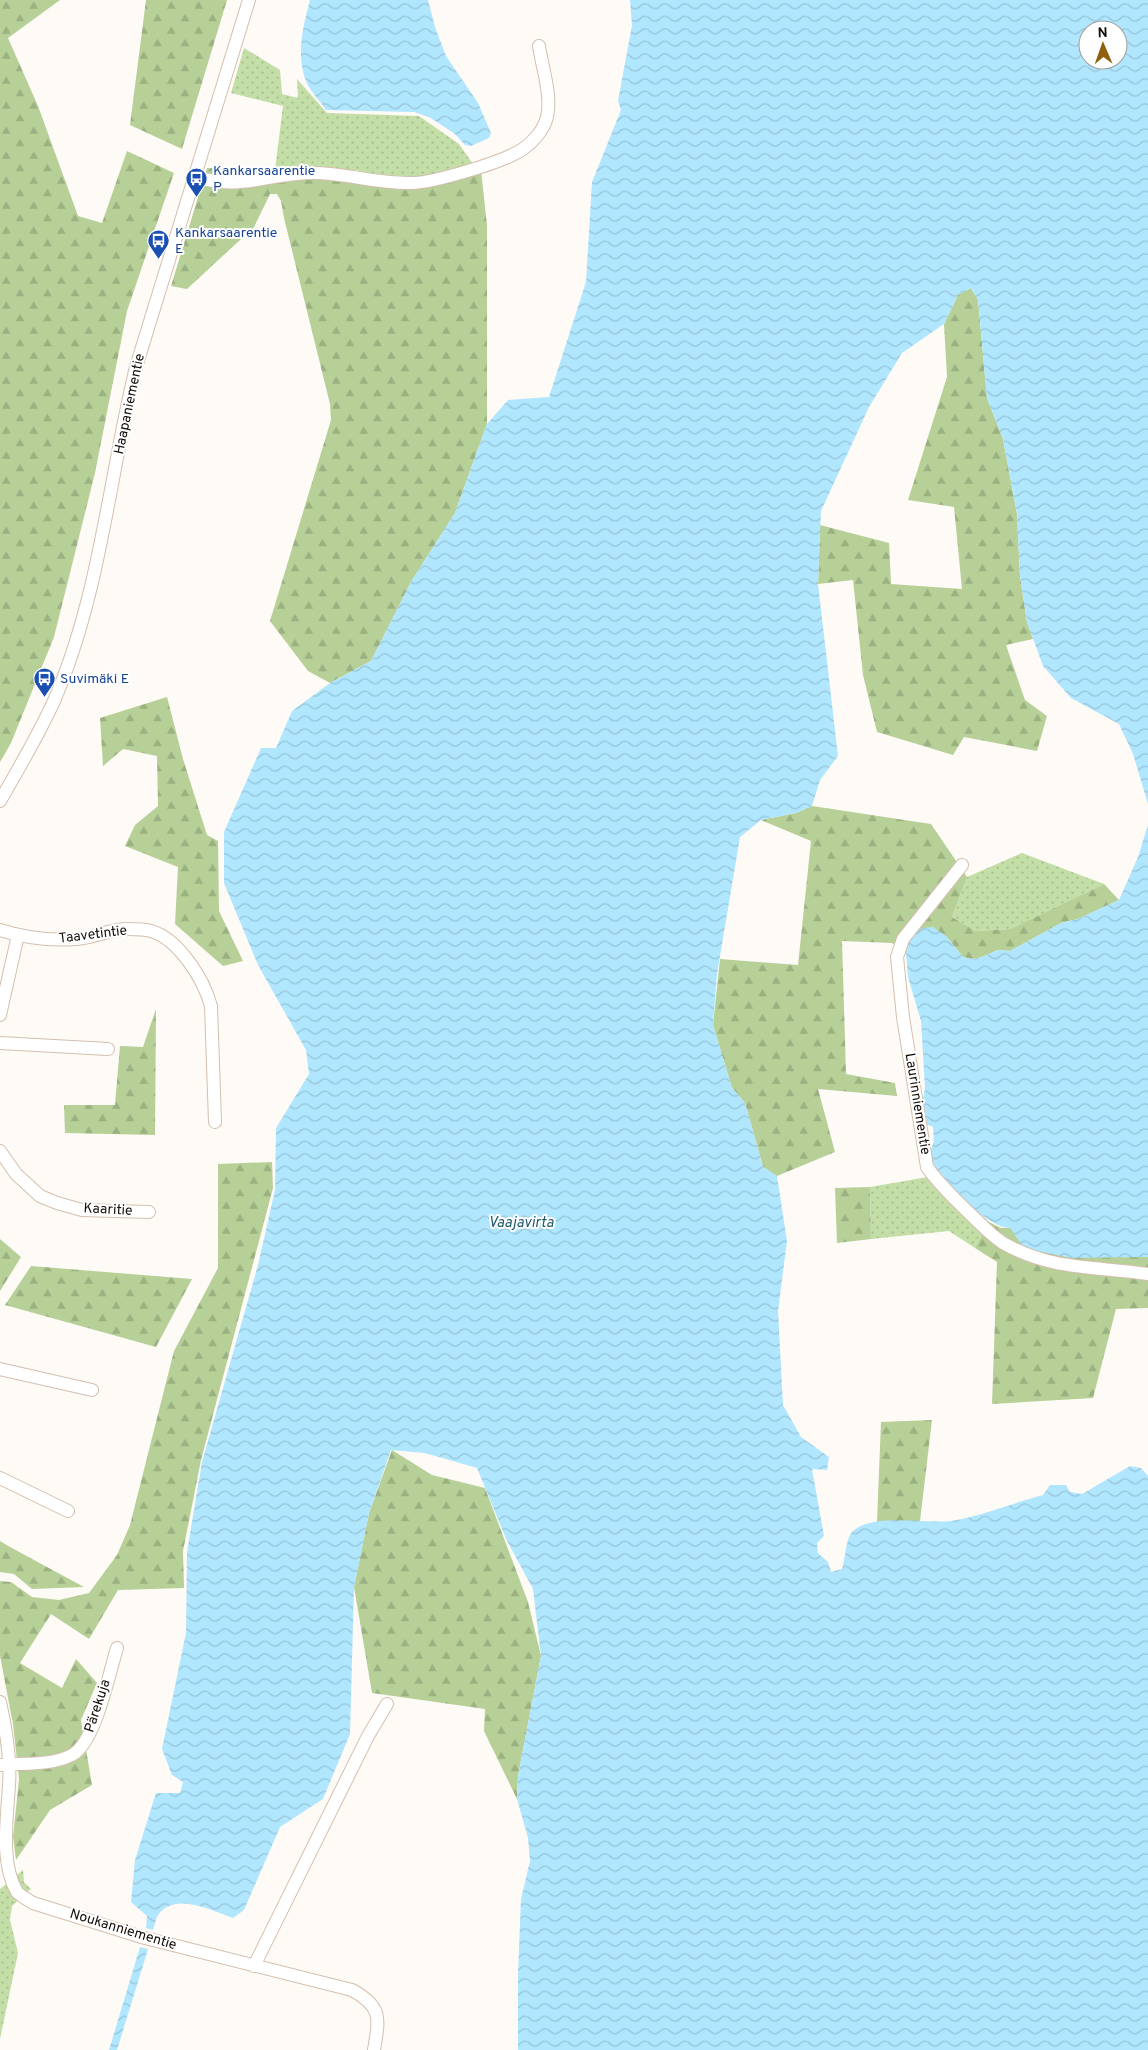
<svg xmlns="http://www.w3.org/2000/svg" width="1148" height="2050" font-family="Overpass,sans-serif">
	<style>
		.grass { fill: url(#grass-dots) }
		.forest { fill: url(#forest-firs) }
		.water { fill: url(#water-waves); fill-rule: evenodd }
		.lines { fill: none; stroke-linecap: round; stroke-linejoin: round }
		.minor-casing { stroke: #d4bfae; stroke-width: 14 }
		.minor { stroke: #fff; stroke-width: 12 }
		.labels { text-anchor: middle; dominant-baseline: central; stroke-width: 4; stroke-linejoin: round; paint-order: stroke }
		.transit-label { font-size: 14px; fill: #164399; stroke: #fff; text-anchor: start }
		.street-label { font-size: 14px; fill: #150e09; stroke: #fff }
		.water-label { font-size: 15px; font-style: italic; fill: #22596e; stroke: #fff }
	</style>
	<defs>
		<pattern id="grass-dots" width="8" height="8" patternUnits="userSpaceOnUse" patternTransform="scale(1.25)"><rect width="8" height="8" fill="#c4dea7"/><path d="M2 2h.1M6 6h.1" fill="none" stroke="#a8bd8e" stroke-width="1.8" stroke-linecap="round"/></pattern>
		<pattern id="forest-firs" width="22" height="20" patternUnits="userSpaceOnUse" patternTransform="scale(1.25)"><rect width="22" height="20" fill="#b6d098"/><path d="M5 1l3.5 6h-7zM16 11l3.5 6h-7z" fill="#9cb182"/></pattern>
		<pattern id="water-waves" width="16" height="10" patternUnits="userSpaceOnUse" patternTransform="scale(1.25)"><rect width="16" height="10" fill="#b0e6fe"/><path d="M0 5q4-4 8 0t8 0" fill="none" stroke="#96c4d8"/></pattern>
	</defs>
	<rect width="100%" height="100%" fill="#fefaf6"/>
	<g class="grass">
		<path d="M 244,48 L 280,70 L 282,94 L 298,98 L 297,79 L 327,113 L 419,116 L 459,144 L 473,164 L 440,175 L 386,179 L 356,170 L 275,170 L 283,106 L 231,93 Z"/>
		<path d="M 1022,853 L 1104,884 L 1010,929 L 976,931 L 952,917 L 967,877 Z"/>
		<path d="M 939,1175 L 989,1222 L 975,1248 L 949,1231 L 871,1239 L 870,1187 Z"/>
		<path d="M 23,1870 L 24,1882 L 31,1889 L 12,1906 L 10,1920 L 18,1953 L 0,2039 L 0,1889 Z"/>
	</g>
	<g class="forest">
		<path d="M 0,0 L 60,0 L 8,38 L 38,106 L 78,216 L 102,223 L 127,151 L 174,173 L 127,311 L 95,473 L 54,637 L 11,743 L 0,762 Z"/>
		<path d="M 146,0 L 227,0 L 182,149 L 130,125 Z"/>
		<path d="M 207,168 L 275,170 L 284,178 L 317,177 L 382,186 L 481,171 L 487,225 L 487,424 L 455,513 L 411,582 L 371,661 L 330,683 L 308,671 L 270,621 L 331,420 L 330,404 L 284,218 L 281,201 L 277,194 L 270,194 L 254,227 L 187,289 L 171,286 Z"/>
		<path d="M 971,288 L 978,300 L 987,398 L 1003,439 L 1017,514 L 1020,576 L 1027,622 L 1033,639 L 1006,645 L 1025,700 L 1047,716 L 1037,751 L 964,737 L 953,755 L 877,732 L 863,675 L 853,580 L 818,584 L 820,525 L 889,543 L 891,584 L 962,589 L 954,507 L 908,500 L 947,377 L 944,324 L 958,295 Z"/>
		<path d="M 167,697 L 183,759 L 207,835 L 218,841 L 219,911 L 243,961 L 223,966 L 175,924 L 178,867 L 125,846 L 135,825 L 158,806 L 157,756 L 123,749 L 103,766 L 100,718 Z"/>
		<path d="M 812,806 L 931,824 L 967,877 L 952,917 L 976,931 L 1010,929 L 1104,884 L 1119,900 L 1078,919 L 1061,923 L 1010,951 L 998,950 L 982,957 L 972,959 L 963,957 L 946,936 L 911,936 L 906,954 L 892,943 L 842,941 L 846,1074 L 895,1083 L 897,1096 L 818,1089 L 835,1152 L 777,1176 L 763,1167 L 745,1103 L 732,1088 L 713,1025 L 720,959 L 798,965 L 811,841 L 761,820 L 796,813 Z"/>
		<path d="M 156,1009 L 155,1135 L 65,1133 L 64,1105 L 115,1105 L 120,1046 L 143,1047 Z"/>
		<path d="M 272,1162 L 273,1188 L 201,1460 L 183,1551 L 184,1588 L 118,1590 L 89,1639 L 51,1614 L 20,1663 L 62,1688 L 76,1659 L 97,1683 L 81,1720 L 92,1785 L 50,1810 L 16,1860 L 13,1837 L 19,1779 L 13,1724 L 0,1656 L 0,1581 L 11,1582 L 32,1597 L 59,1600 L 89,1593 L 117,1555 L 130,1525 L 174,1351 L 218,1268 L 218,1164 Z"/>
		<path d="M 870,1187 L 871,1239 L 837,1243 L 835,1188 Z"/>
		<path d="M 989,1222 L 1001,1228 L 1010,1228 L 1135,1257 L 1148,1257 L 1148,1308 L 1116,1309 L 1093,1398 L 992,1404 L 997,1262 L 975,1248 Z"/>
		<path d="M 0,1239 L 21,1257 L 0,1291 Z"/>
		<path d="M 31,1266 L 192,1279 L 156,1347 L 5,1305 Z"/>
		<path d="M 932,1420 L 920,1521 L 877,1522 L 881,1422 Z"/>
		<path d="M 392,1450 L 432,1475 L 485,1488 L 528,1602 L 541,1656 L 518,1776 L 517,1799 L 484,1731 L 485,1709 L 372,1693 L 354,1587 L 369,1513 Z"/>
		<path d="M 0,1541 L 10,1547 L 84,1587 L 32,1589 L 14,1574 L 0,1572 Z"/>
	</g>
	<g class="water">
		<path d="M 310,0 L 428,0 L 435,27 L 446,56 L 478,103 L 491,133 L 489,138 L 471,146 L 465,145 L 454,133 L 429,117 L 414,112 L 326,110 C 320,101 310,91 306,81 C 296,53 303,27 310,0 Z"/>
		<path d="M 630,0 L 1148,0 L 1148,804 L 1133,754 L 1119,724 L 1071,698 L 1043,666 L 1027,622 L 1020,576 L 1017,513 L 1003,439 L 987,398 L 978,300 L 971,288 L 958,295 L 944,324 L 902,353 L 869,407 L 821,511 L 818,584 L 838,756 L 820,780 L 812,806 L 796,813 L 761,820 L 740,837 L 717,974 L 713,1025 L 732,1088 L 745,1103 L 763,1167 L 777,1176 L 787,1241 L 778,1311 L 783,1405 L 801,1437 L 829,1457 L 827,1470 L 812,1469 L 824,1536 L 817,1543 L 818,1553 L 828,1562 L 831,1572 L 842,1569 C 846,1558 845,1537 854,1530 C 876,1513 925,1524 951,1521 C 978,1517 1016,1502 1043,1495 L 1050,1485 L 1066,1485 L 1070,1492 L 1082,1494 L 1130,1466 L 1141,1468 L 1148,1476 L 1148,2050 L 518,2050 L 518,1974 L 521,1899 L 530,1861 L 528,1838 L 517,1799 L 518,1776 L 541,1656 L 533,1589 L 507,1541 L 477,1468 L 425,1453 L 391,1450 L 369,1513 L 354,1587 L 350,1734 L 323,1799 L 280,1827 L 244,1910 L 233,1918 C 212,1911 176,1891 158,1915 C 156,1919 154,1926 153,1930 L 146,1928 L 147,1916 L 131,1902 L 135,1860 L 156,1793 L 180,1793 L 183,1782 L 172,1775 L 162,1749 L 186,1633 L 187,1552 L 202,1462 L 258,1265 L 275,1190 L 276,1128 L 309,1074 L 306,1050 L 258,965 L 224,883 L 224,832 L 261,748 L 276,748 L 292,711 L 330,683 L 371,661 L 411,582 L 455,513 L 487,424 L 508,400 L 549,397 L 586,282 L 592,182 L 621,110 L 618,101 L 632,25 ZM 1088,30 L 1118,30 L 1118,60 L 1088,60 Z"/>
		<path d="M 1148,825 L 1148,1257 L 1071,1258 L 1024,1248 L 1010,1228 C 990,1228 953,1191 940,1175 C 936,1170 933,1162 929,1155 L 934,1141 L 933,1127 L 926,1124 L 926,1113 L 921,1110 L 925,1088 L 921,1021 L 908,977 L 906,954 L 911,937 L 922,928 L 933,927 L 946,936 L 963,957 L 972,959 L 982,957 L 998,950 L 1010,951 L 1061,923 L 1078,919 L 1119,900 L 1138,857 Z"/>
		<path d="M 140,1947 L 148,1949 L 145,1959 L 117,2050 L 109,2050 Z"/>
	</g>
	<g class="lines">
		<defs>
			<g id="minor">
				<path d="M 194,176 C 239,192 269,173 313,173 C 346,173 378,184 411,183 C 433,183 504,162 523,149 C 533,142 544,130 547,117 C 552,95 542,67 539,46"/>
				<path d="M 0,801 C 19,768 38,736 54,701 C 100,595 109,478 136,367 L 249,0"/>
				<path d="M 962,865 L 903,939 L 897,957 L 903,1017 L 927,1167 C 938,1183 952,1196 966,1210 C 978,1221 989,1234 1003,1243 C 1052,1271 1095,1266 1148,1274"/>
				<path d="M 0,930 C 25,938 50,941 76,939 C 93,938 110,929 128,929 C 135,929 145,929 151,931 C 179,939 204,980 211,1006 L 215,1122"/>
				<path d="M 0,1015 L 18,935"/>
				<path d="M 0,1043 L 108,1049"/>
				<path d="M 0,1151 L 16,1174 L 40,1196 L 57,1203 L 82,1210 L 149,1212"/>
				<path d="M 0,1369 L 92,1390"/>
				<path d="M 0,1478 L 68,1511"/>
				<path d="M 0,1702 C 6,1729 11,1757 9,1785 C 7,1820 0,1863 17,1892 C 21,1896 28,1900 33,1903 L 145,1938 L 352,1990 C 383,2007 379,2019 374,2050"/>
				<path d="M 0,1765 C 23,1763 50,1766 72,1755 C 95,1743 109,1674 117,1648"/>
				<path d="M 254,1966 L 368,1736 L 387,1704"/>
			</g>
		</defs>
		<use href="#minor" class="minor-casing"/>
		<use href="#minor" class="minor"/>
	</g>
	<defs>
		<symbol id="bus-pin" viewBox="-11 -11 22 30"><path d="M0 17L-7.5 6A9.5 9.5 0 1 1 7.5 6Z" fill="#1a4fb4" stroke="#fff"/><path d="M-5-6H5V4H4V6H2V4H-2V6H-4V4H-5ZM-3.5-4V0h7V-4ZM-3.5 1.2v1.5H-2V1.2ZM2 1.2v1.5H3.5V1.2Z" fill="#fff"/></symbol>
	</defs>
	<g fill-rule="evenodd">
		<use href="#bus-pin" x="184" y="166" width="25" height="34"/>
		<use href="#bus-pin" x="146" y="228" width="25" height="34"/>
		<use href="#bus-pin" x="32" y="666" width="25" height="34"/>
	</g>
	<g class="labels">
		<g class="transit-label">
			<text x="213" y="171">Kankarsaarentie<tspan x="213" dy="16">P</tspan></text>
			<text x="175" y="233">Kankarsaarentie<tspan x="175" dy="16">E</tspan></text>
			<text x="60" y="679">Suvimäki E</text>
		</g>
		<g class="street-label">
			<text transform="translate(130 404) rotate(-78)">Haapaniementie</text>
			<text transform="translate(93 935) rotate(-7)">Taavetintie</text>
			<text transform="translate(917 1104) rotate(81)">Laurinniementie</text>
			<text transform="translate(108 1210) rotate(3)">Kaaritie</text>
			<text transform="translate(98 1706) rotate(-72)">Pärekuja</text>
			<text transform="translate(123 1930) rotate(17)">Noukanniementie</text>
		</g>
		<g class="water-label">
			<text x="521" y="1223">Vaajavirta</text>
		</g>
	</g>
	<g transform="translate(1103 45) rotate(358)"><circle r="24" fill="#ffffff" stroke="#a19f9d"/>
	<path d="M0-4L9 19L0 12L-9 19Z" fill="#905f0d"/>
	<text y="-8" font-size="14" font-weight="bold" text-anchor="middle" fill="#150e09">N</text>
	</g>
</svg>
